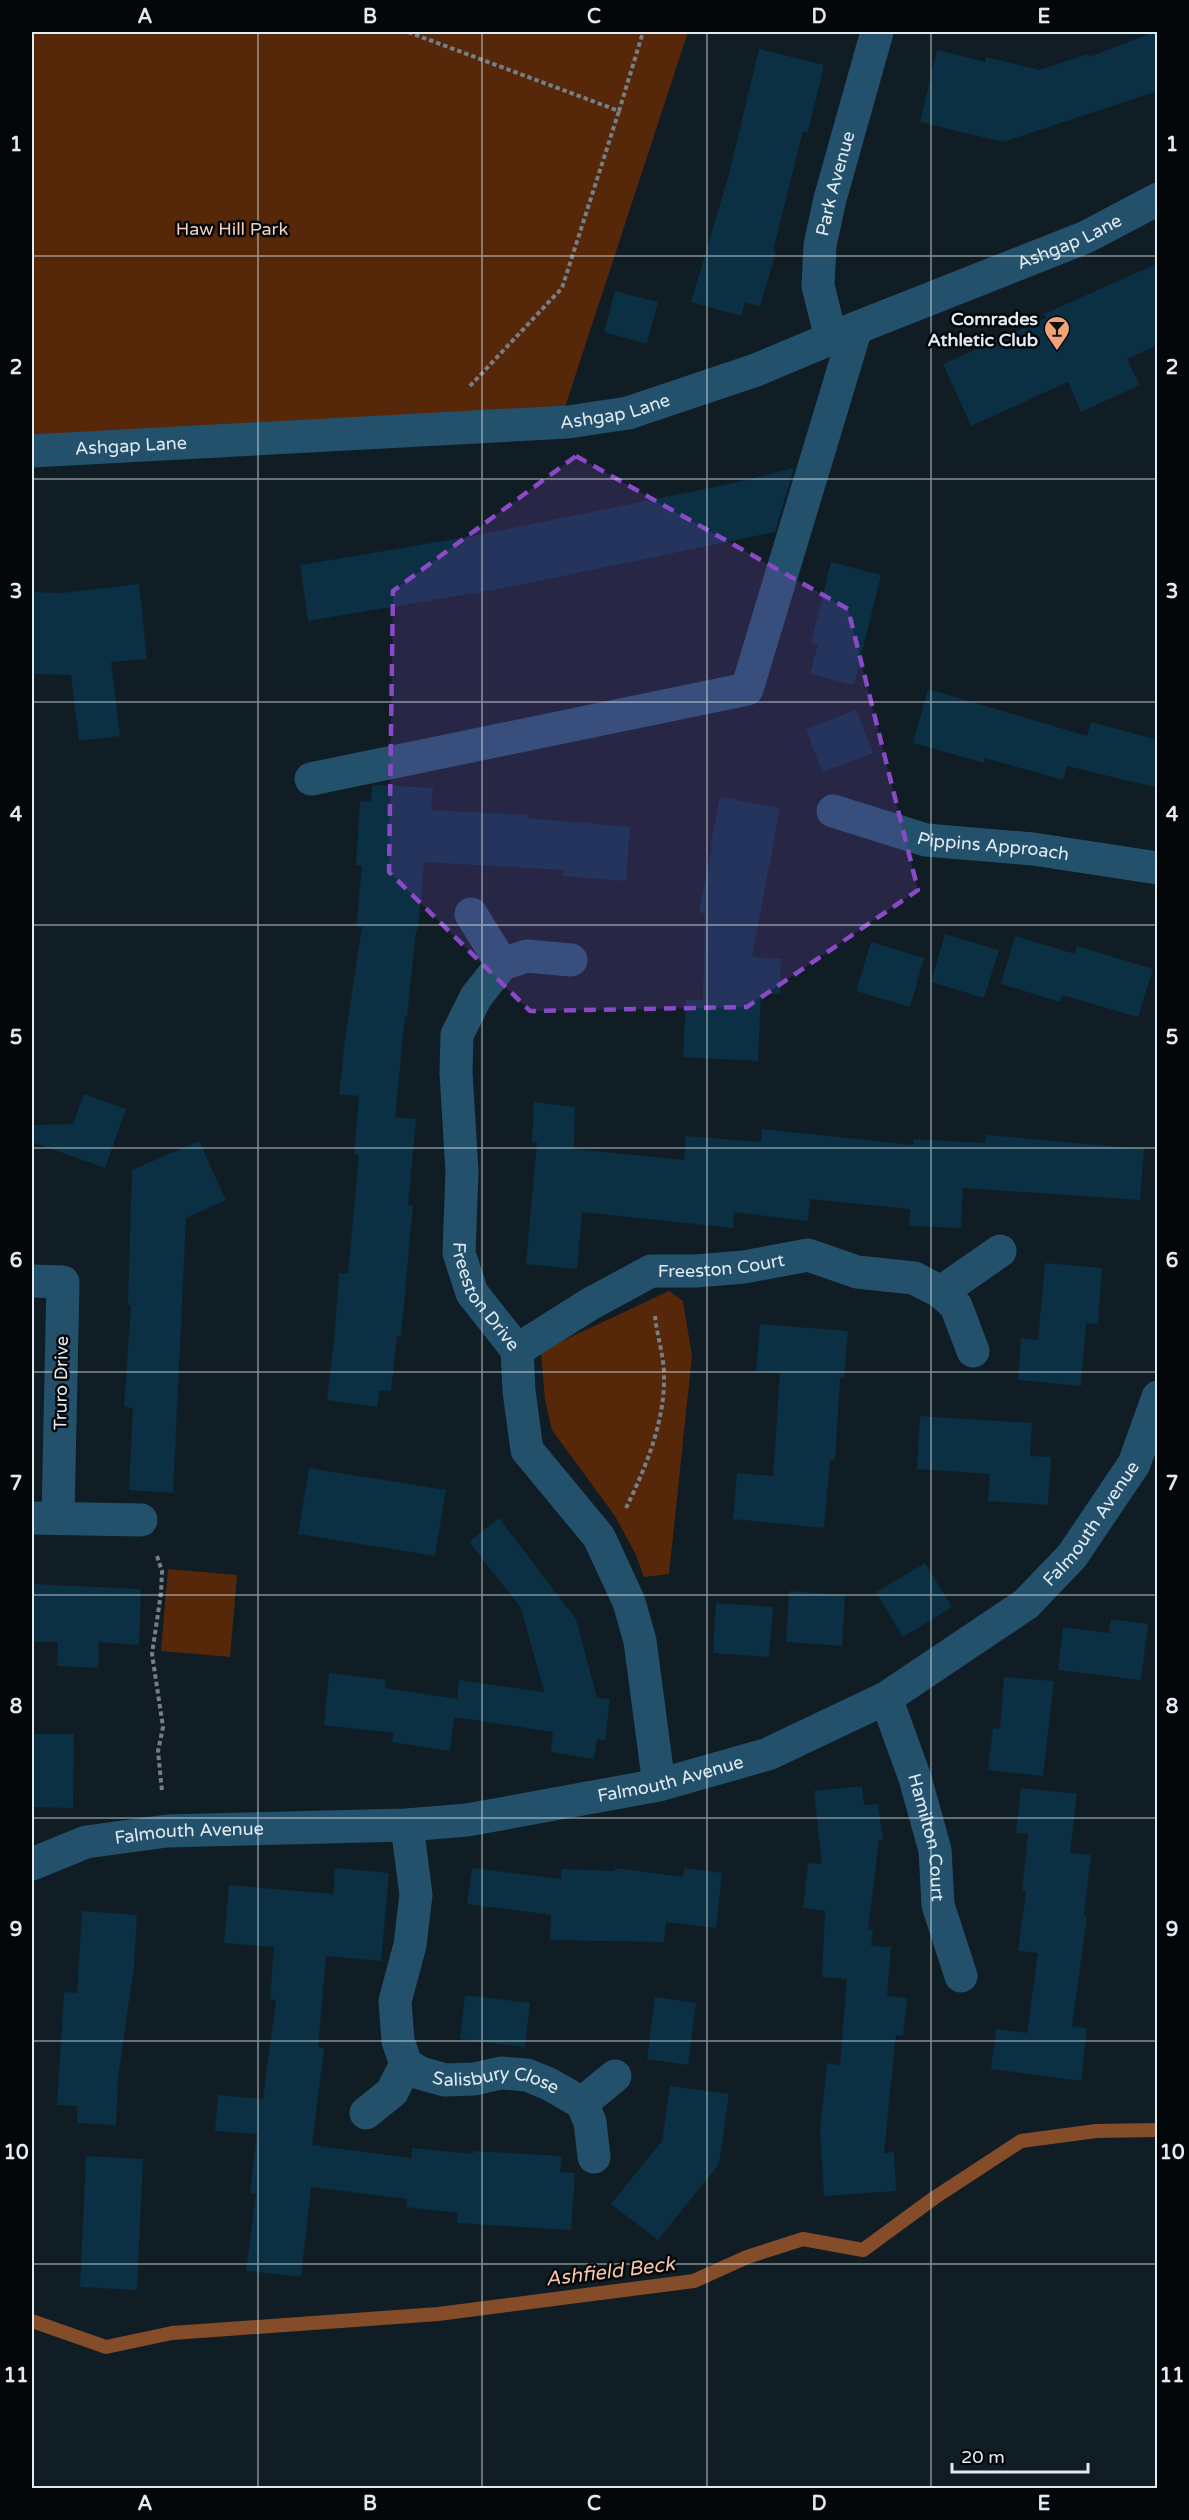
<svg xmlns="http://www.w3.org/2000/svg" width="1189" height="2520" font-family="'Varela Round',sans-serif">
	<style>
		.green { fill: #562708 }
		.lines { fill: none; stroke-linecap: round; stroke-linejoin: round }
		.stream { stroke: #854c2a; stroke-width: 14 }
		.building { fill: #0b2f43 }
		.path { stroke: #747f86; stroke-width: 4; stroke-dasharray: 4.5 3; stroke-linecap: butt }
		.minor { stroke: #23516c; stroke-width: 33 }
		.marked { fill: #8a49c6; fill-opacity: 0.2; stroke: #8a49c6; stroke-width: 4.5; stroke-dasharray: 12 8; stroke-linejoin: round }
		.grid { fill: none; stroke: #e2ebf1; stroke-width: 1.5; stroke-opacity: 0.55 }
		.labels { text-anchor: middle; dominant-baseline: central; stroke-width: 5; stroke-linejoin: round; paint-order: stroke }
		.street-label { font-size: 18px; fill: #e2ebf1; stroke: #03070a }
		.park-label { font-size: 18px; fill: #f4d0bd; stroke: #03070a }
		.poi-label { font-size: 18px; font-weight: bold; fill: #e2ebf1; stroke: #03070a; text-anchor: end }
		.water-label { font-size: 20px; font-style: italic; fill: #fbc5a9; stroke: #03070a }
		.neatline { fill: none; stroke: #e2ebf1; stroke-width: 2 }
		.grid-label { font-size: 20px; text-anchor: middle; font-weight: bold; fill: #e2ebf1 }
	</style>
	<rect width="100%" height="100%" fill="#101d25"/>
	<g class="green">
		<path d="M 32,32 L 688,32 L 563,413 L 32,437 Z"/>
		<path d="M 669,1291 L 683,1301 L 692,1356 L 669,1574 L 644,1577 L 636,1555 L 615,1516 L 552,1430 L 545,1400 L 541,1351 Z"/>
		<path d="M 168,1569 L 237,1575 L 230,1657 L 161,1651 Z"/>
	</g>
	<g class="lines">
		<path class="stream" d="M 32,2321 L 106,2347 L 172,2333 L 438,2314 L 694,2281 L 747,2257 L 803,2239 L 863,2250 L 934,2198 L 1021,2141 L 1096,2131 L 1158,2130"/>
	</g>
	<g class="building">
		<path d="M 1154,32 L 1158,32 L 1158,91 L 1003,142 L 920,122 L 937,50 L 985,62 L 986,57 L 1039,70 L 1088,54 L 1089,57 Z"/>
		<path d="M 759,49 L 824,65 L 808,132 L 803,131 L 773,251 L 776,252 L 760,307 L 745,302 L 741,316 L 691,302 L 729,174 Z"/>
		<path d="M 1158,263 L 1158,345 L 1127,359 L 1140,385 L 1081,412 L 1068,382 L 971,426 L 943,364 L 1046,318 L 1044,314 Z"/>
		<path d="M 615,291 L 658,302 L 647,344 L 604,332 Z"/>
		<path d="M 794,468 L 775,532 L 504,588 L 308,621 L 300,565 L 479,535 L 729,484 Z"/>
		<path d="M 831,562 L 881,575 L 854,685 L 810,674 L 818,644 L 811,643 Z"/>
		<path d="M 139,584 L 147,659 L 111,662 L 120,736 L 79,741 L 71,675 L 32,674 L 32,592 L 62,593 Z"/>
		<path d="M 928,689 L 1087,736 L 1091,722 L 1158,740 L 1158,788 L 1067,766 L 1063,780 L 985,758 L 984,763 L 913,743 Z"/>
		<path d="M 856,710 L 873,753 L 822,772 L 806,729 Z"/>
		<path d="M 377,785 L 433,788 L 431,810 L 527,815 L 527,818 L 630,827 L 626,881 L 563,876 L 563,870 L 424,862 L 418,931 L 416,931 L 407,1017 L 405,1016 L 395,1117 L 416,1119 L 408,1205 L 413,1205 L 401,1337 L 397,1336 L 391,1391 L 380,1390 L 377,1407 L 327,1400 L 335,1330 L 339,1273 L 348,1274 L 359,1155 L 354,1154 L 359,1096 L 339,1094 L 345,1039 L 362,927 L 356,926 L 362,866 L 356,865 L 360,801 L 371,802 L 372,786 Z"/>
		<path d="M 720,797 L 780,808 L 752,957 L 781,959 L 780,994 L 761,994 L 758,1061 L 683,1057 L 686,1000 L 703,1000 L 705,914 L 699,912 L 712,847 L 710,847 Z"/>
		<path d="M 945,934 L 999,950 L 984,998 L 931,982 Z"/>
		<path d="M 1015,936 L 1075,954 L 1077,946 L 1153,969 L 1138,1017 L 1062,995 L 1060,1002 L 1001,984 Z"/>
		<path d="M 871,942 L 924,958 L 910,1007 L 856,991 Z"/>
		<path d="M 84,1094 L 126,1109 L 105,1168 L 32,1142 L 32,1125 L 73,1124 Z"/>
		<path d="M 534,1102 L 575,1107 L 574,1149 L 684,1160 L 686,1136 L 761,1142 L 762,1129 L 913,1145 L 914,1139 L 985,1143 L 986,1135 L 1144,1149 L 1140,1200 L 963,1188 L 961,1228 L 909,1226 L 910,1209 L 810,1199 L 808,1221 L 734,1212 L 733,1228 L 582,1212 L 577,1269 L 526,1264 L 537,1142 L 532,1142 Z"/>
		<path d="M 199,1141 L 226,1200 L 186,1218 L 173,1493 L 129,1490 L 133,1408 L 124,1407 L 131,1305 L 128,1305 L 132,1170 Z"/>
		<path d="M 1045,1263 L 1102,1268 L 1098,1324 L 1086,1323 L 1081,1386 L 1018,1380 L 1021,1338 L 1038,1340 Z"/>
		<path d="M 760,1324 L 848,1331 L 844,1378 L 840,1378 L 835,1460 L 830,1460 L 824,1528 L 733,1519 L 737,1473 L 773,1476 L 780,1373 L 756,1371 Z"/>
		<path d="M 920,1416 L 1032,1423 L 1030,1456 L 1051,1457 L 1048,1505 L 988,1501 L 990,1474 L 917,1469 Z"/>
		<path d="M 309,1468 L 446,1490 L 435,1556 L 298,1534 Z"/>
		<path d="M 499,1518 L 576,1619 L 597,1698 L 610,1699 L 605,1740 L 597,1739 L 594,1759 L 551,1752 L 553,1732 L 454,1717 L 450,1751 L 392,1742 L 394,1733 L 324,1725 L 329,1673 L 386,1680 L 385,1688 L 457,1699 L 459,1680 L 544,1692 L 521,1608 L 469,1542 Z"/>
		<path d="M 925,1563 L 952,1607 L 903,1637 L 876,1592 Z"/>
		<path d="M 32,1584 L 141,1589 L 139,1645 L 99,1642 L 98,1668 L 57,1666 L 58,1642 L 32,1642 Z"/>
		<path d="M 789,1591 L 845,1595 L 842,1646 L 786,1642 Z"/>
		<path d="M 716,1603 L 773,1607 L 769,1657 L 713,1653 Z"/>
		<path d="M 1111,1619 L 1148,1624 L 1141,1680 L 1058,1670 L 1063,1627 L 1109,1633 Z"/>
		<path d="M 1004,1677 L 1054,1681 L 1043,1776 L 988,1770 L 993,1728 L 1000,1729 Z"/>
		<path d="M 32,1734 L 74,1734 L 73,1808 L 32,1807 Z"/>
		<path d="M 862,1786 L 864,1805 L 878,1804 L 883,1840 L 879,1840 L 868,1930 L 873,1930 L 871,1946 L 891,1947 L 887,1996 L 907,1998 L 903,2036 L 896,2035 L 884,2153 L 894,2152 L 896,2191 L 824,2196 L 820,2130 L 827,2063 L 840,2065 L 847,1979 L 822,1977 L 825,1911 L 803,1908 L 808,1863 L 822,1864 L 814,1791 Z"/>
		<path d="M 1021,1788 L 1077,1794 L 1070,1853 L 1091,1855 L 1084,1915 L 1087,1916 L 1072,2026 L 1087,2028 L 1081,2081 L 991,2069 L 996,2029 L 1027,2033 L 1038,1953 L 1018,1951 L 1026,1891 L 1022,1891 L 1028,1834 L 1016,1833 Z"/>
		<path d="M 335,1868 L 389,1873 L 381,1961 L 326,1956 L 318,2047 L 324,2048 L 312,2145 L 411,2158 L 412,2148 L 473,2154 L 473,2151 L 562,2156 L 560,2172 L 575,2173 L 571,2230 L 457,2223 L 458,2213 L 406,2207 L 407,2199 L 311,2187 L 301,2277 L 246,2271 L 256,2194 L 250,2193 L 257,2134 L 215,2131 L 218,2095 L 263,2099 L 276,2000 L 270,1999 L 274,1947 L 224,1943 L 229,1885 L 333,1894 Z"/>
		<path d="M 472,1868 L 561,1879 L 561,1869 L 615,1871 L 615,1868 L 683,1877 L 684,1868 L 722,1873 L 716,1928 L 666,1922 L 664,1942 L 550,1940 L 551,1915 L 467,1904 Z"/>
		<path d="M 82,1911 L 137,1915 L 134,1965 L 118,2079 L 116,2125 L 77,2123 L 77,2106 L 57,2105 L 64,1992 L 77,1993 Z"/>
		<path d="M 465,1995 L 530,2003 L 525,2047 L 460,2039 Z"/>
		<path d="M 655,1997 L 696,2003 L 688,2065 L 647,2059 Z"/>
		<path d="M 670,2086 L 729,2094 L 719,2164 L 658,2240 L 611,2204 L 662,2141 Z"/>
		<path d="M 86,2156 L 143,2159 L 137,2290 L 80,2287 Z"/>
	</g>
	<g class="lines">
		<g class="path">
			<path d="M 408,32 L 619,111 L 643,32"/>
			<path d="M 470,386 L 562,288 L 619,111"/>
			<path d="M 626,1508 C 645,1469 664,1424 664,1380 C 665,1359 657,1337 655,1316"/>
			<path d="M 157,1556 L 162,1571 L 161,1593 L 152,1654 L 163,1727 L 158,1751 L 162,1791"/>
		</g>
		<g class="minor">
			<path id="s1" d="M 831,338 L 818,286 L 820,245 L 830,199 L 877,32"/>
			<path id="s2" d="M 32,451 L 568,422 L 628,413 L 756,370 L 856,328 L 1086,237 L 1158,199"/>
			<path d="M 311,779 L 747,689 L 856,328"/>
			<path id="s3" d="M 833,811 L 926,840 L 1033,849 L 1158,868"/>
			<path d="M 471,914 L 502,964"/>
			<path id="s4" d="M 571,960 L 527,956 L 502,964 L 476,997 L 457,1035 L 456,1072 L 462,1172 L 459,1253 L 472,1293 L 517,1350 L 519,1391 L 527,1450 L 599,1537 L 629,1602 L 640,1641 L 659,1785"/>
			<path d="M 32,1281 L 63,1282 L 58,1517"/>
			<path d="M 941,1292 L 1000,1251"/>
			<path id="s5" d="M 517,1350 L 590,1304 L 651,1271 L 696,1271 L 744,1267 L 808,1255 L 857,1272 L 914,1278 L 941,1292 L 956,1306 L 973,1351"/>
			<path d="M 32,1518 L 141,1520"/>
			<path id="s6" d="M 886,1698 L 915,1778 L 935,1850 L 938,1905 L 961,1976"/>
			<path id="s7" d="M 407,1825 L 416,1895 L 410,1945 L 395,2001 L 398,2041 L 406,2064 L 420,2073 L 445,2080 L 474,2079 L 501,2073 L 527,2075 L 549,2084 L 582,2103 L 590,2122 L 594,2157"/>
			<path id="s8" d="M 32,1864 L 86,1842 L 167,1831 L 407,1825 L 467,1820 L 659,1785 L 768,1754 L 886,1698 L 1026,1604 L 1072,1556 L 1134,1464 L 1158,1397"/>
			<path d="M 582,2103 L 615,2076"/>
			<path d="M 366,2113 L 392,2092 L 406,2064"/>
		</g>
	</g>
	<path class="marked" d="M 576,456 L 848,609 L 918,890 L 747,1007 L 530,1011 L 389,872 L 393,591 Z"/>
	<path class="grid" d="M 258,32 L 258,2488M 482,32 L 482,2488M 707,32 L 707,2488M 931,32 L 931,2488M 32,256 L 1158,256M 32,479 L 1158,479M 32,702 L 1158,702M 32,925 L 1158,925M 32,1148 L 1158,1148M 32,1372 L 1158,1372M 32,1595 L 1158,1595M 32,1818 L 1158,1818M 32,2041 L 1158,2041M 32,2264 L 1158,2264"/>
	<defs>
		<symbol id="bar-pin" viewBox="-11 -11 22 30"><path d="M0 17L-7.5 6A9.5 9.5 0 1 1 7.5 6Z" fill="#f0a378" stroke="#03070a"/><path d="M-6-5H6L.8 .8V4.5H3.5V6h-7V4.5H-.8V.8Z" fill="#111"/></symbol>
	</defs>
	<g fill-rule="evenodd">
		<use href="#bar-pin" x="1042" y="314" width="30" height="40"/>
	</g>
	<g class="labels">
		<g class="street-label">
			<text stroke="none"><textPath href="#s1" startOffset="158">Park Avenue</textPath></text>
			<text stroke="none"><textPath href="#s2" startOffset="1071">Ashgap Lane</textPath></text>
			<text stroke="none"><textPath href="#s2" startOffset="585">Ashgap Lane</textPath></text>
			<text stroke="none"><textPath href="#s2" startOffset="99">Ashgap Lane</textPath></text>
			<text stroke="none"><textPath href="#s3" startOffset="165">Pippins Approach</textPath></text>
			<text stroke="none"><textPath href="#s5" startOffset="226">Freeston Court</textPath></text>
			<text stroke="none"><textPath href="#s4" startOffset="424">Freeston Drive</textPath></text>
			<text transform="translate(61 1383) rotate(-89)">Truro Drive</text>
			<text stroke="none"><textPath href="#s8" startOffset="1152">Falmouth Avenue</textPath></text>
			<text stroke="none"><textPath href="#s8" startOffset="648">Falmouth Avenue</textPath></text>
			<text stroke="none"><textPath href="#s8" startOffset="162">Falmouth Avenue</textPath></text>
			<text stroke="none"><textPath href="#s6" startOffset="146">Hamilton Court</textPath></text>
			<text stroke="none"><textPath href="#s7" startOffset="338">Salisbury Close</textPath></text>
		</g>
		<g class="park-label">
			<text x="232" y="229">Haw Hill Park</text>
		</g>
		<g class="poi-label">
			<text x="1038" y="319">Comrades<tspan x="1038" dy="21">Athletic Club</tspan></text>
		</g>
		<g class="water-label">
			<text transform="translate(610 2272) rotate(-7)">Ashfield Beck</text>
		</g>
	</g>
	<rect width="1189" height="2520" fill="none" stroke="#03070a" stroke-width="66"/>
	<path d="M952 2463v9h136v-9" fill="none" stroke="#e2ebf1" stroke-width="3"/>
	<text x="961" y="2463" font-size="18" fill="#e2ebf1" stroke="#03070a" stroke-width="4.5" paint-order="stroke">20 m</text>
	<rect x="33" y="33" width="1123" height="2454" class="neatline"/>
	<g class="grid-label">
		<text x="145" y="23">A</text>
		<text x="370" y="23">B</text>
		<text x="594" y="23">C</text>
		<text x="819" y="23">D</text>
		<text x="1044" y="23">E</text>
		<text x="16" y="151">1</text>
		<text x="1172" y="151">1</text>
		<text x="16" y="374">2</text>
		<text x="1172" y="374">2</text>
		<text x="16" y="598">3</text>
		<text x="1172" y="598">3</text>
		<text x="16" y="821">4</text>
		<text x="1172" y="821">4</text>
		<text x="16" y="1044">5</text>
		<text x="1172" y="1044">5</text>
		<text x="16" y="1267">6</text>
		<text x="1172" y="1267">6</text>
		<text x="16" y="1490">7</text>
		<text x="1172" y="1490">7</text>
		<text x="16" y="1713">8</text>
		<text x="1172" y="1713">8</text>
		<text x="16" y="1936">9</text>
		<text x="1172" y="1936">9</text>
		<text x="16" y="2159">10</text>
		<text x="1172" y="2159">10</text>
		<text x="16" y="2382">11</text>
		<text x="1172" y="2382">11</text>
		<text x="145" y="2510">A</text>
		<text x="370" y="2510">B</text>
		<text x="594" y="2510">C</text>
		<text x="819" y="2510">D</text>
		<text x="1044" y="2510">E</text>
	</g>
</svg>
